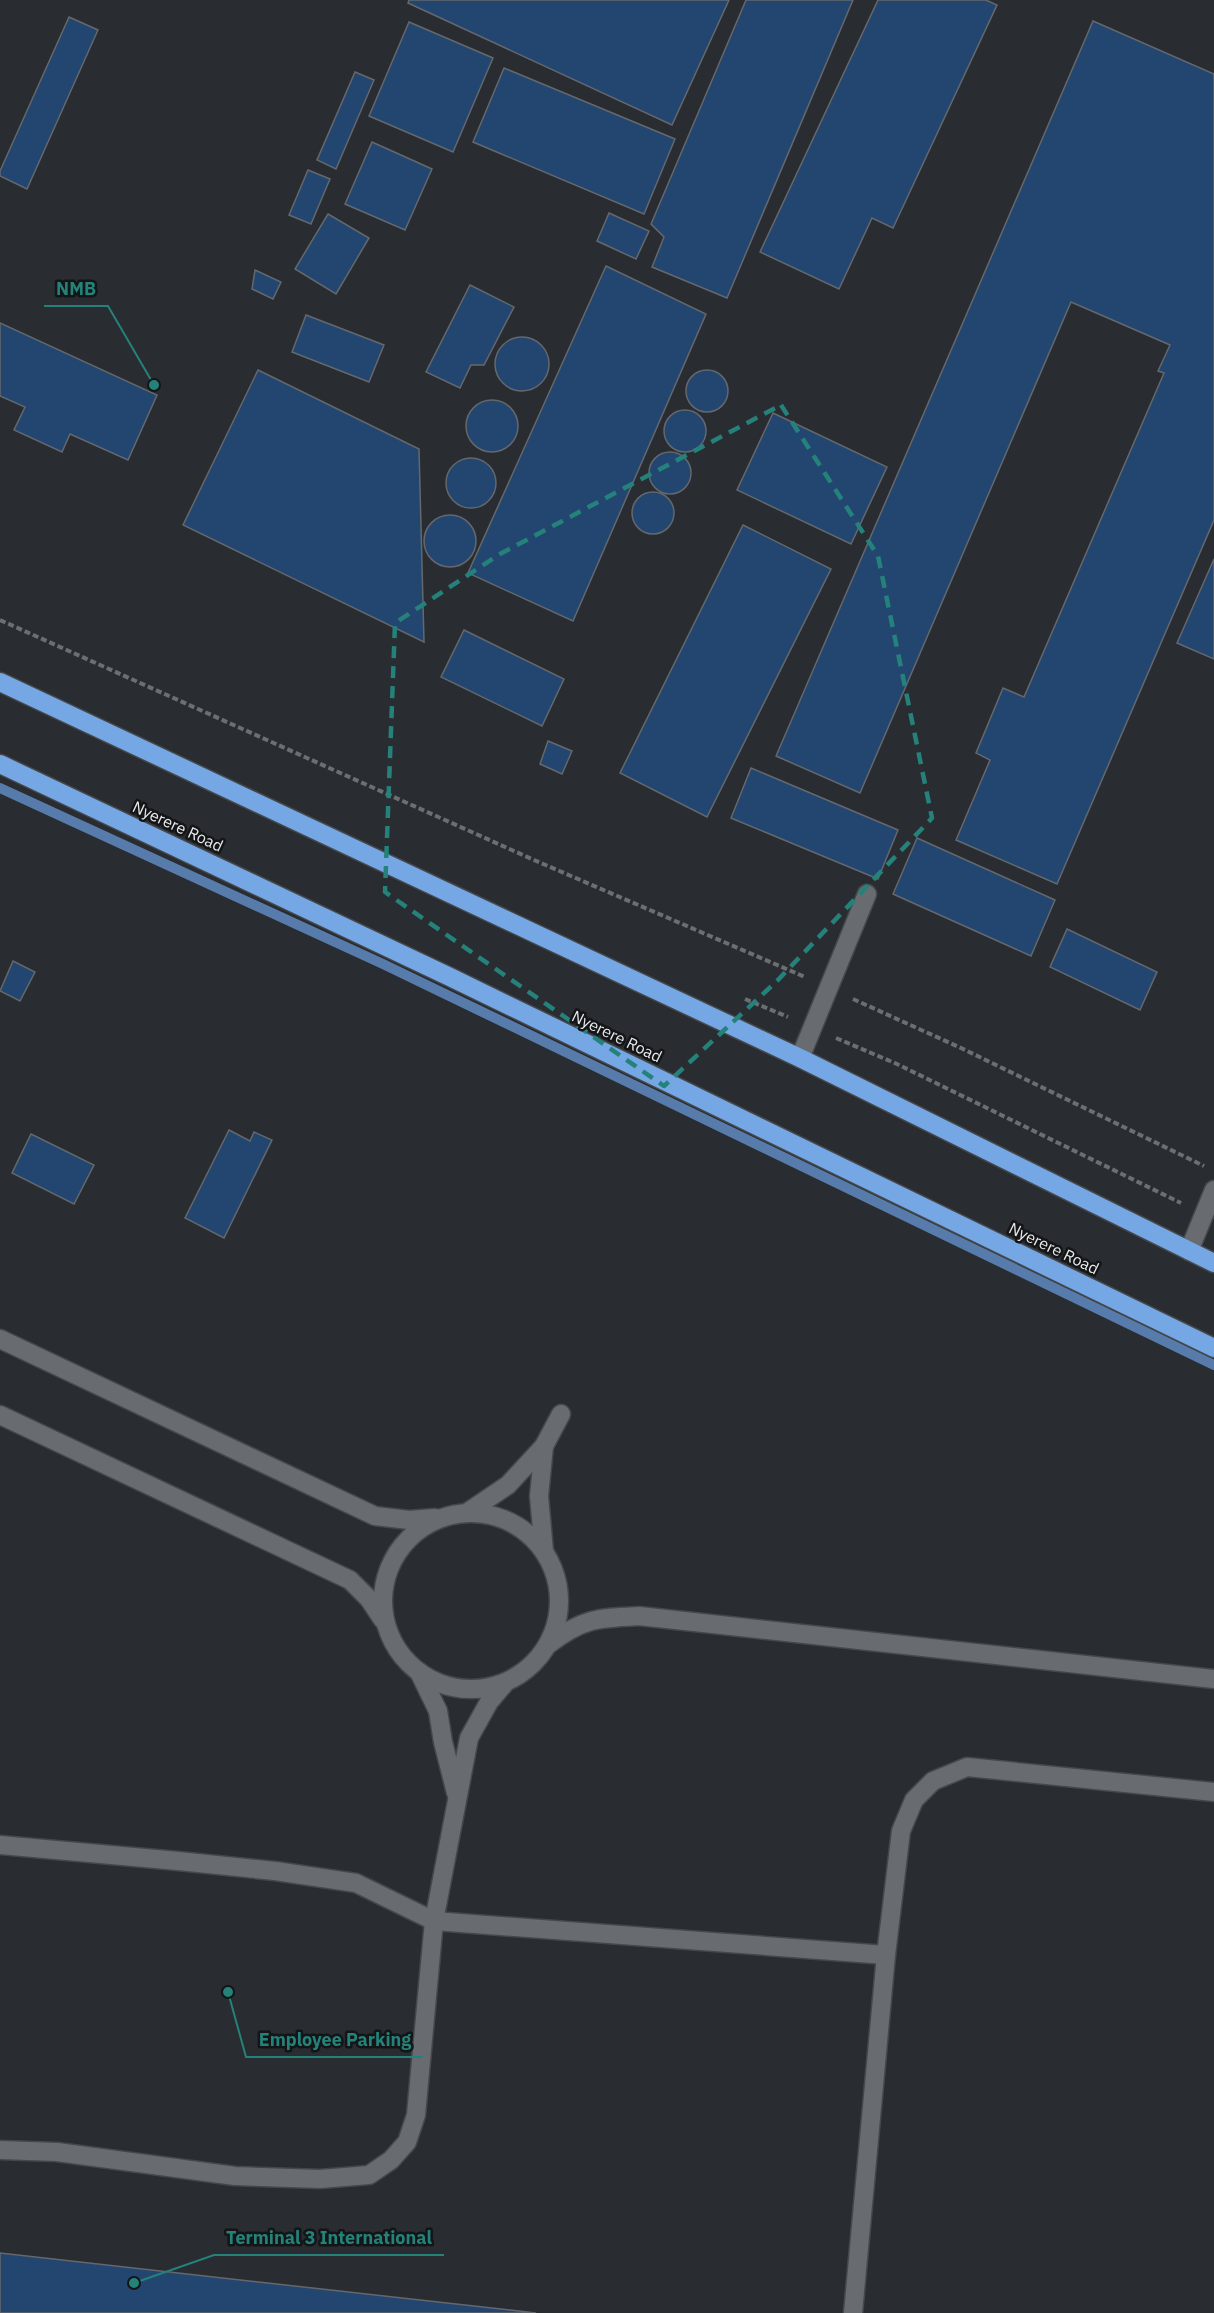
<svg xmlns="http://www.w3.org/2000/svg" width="1214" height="2313" font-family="'IBM Plex Sans',sans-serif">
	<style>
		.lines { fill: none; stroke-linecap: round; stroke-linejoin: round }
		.stream { stroke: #577cab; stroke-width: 10 }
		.building { fill: #234671; stroke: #64686c; stroke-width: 1.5 }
		.lane-casing { stroke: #45484b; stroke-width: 21 }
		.street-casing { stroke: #45484b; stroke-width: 21 }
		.highway-casing { stroke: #45484b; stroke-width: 21 }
		.path { stroke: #6c6f72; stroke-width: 4; stroke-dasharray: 6 3; stroke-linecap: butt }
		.lane { stroke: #686c70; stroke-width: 18 }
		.street { stroke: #686c70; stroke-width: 18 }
		.highway { stroke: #76a7e5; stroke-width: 18 }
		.marked { fill: none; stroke: #25827b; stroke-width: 4.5; stroke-dasharray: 12 8; stroke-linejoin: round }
		.labels { text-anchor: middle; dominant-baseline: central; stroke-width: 5; stroke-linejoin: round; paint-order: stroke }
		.street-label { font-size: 16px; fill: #e8eaed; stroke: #131516 }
		.leader { fill: none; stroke: #25827b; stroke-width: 2 }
		.callout-dot { fill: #25827b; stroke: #131516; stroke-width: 2 }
		.callout-label { font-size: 18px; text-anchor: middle; font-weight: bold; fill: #25827b; stroke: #131516; stroke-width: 5; stroke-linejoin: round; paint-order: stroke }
	</style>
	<rect width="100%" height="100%" fill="#292c30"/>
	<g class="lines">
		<path class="stream" d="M 0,788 L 383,964 L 1214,1365"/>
	</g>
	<g class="building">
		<path d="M 409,0 L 729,0 L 672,125 L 408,3 Z"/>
		<path d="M 746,0 L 853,0 L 727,298 L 652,267 L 664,237 L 651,224 Z"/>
		<path d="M 878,0 L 986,0 L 997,5 L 893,228 L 872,218 L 839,289 L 760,252 Z"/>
		<path d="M 69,17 L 98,30 L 27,189 L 0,176 L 0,171 Z"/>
		<path d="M 1093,21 L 1214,74 L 1214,520 L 1057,884 L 956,840 L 990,760 L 976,753 L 1003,688 L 1024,697 L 1164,373 L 1158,371 L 1170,345 L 1071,302 L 860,793 L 776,756 Z"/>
		<path d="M 409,22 L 493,58 L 453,152 L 369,116 Z"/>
		<path d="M 504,68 L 675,139 L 644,214 L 473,142 Z"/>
		<path d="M 355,72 L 374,80 L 336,169 L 317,160 Z"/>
		<path d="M 372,142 L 432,169 L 405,230 L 345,204 Z"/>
		<path d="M 308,170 L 330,179 L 311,224 L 289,215 Z"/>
		<path d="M 609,213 L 649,231 L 636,259 L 597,241 Z"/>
		<path d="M 328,214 L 369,238 L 336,294 L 295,269 Z"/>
		<path d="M 606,266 L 706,314 L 573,621 L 468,573 Z"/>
		<path d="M 255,270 L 281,282 L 273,299 L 252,289 Z"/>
		<path d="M 470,285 L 514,307 L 484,365 L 471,365 L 460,388 L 426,372 Z"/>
		<path d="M 306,315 L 384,345 L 369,382 L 292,352 Z"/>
		<path d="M 0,323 L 157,395 L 128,460 L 70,434 L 62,452 L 14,430 L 25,407 L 0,396 Z"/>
		<circle cx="522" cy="364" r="27"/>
		<circle cx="707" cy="391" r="21"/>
		<path d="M 258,370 L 419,449 L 424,642 L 183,525 Z"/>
		<circle cx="492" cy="426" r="26"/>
		<circle cx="685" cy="431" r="21"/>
		<path d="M 773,413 L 887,467 L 851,544 L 737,490 Z"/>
		<circle cx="670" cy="473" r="21"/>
		<circle cx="471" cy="483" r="25"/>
		<circle cx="653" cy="513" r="21"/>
		<circle cx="450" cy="541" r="26"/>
		<path d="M 743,525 L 831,569 L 707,817 L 620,773 Z"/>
		<path d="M 1214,559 L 1214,659 L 1177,643 Z"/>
		<path d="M 464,630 L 564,679 L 542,726 L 441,677 Z"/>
		<path d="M 548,741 L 572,751 L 562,774 L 540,764 Z"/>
		<path d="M 751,768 L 898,830 L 878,879 L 731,818 Z"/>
		<path d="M 917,838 L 1055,900 L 1031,956 L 893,894 Z"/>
		<path d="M 1067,929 L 1157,972 L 1140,1010 L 1050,967 Z"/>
		<path d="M 13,961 L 35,972 L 20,1001 L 0,991 Z"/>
		<path d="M 229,1130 L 250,1141 L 254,1132 L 272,1140 L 224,1238 L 185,1218 Z"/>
		<path d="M 31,1134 L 94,1165 L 74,1204 L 12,1173 Z"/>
		<path d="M 0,2253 L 536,2313 L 0,2313 Z"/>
	</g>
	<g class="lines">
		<defs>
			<g id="lane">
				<path d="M 800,1058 L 867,894"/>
				<path d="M 1189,1251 L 1214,1190"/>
				<path d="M 544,1446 L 561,1414"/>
				<path d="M 468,1512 L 508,1485 L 544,1446 L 539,1496 L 544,1551"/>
				<path d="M 549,1644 C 583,1618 598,1618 639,1616 L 1214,1679"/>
				<path d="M 419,1672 L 438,1711 L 443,1742 L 456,1793"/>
				<path d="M 0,1845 L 178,1861 L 275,1871 L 356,1883 L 434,1921 L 886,1955"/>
				<path d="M 0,2150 L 57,2152 L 235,2176 L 320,2179 L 369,2175 L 391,2160 L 407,2142 L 416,2115 L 434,1921 L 469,1738 L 489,1702 L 505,1683"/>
				<path d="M 853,2313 L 886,1955 L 901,1831 L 914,1800 L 933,1781 L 967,1767 L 1214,1792"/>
			</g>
			<g id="street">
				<path d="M 0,1339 L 375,1516 L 409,1520 L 435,1518"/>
				<path d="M 0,1415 L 350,1580 L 369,1599 L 383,1620"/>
				<circle cx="471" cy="1601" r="88"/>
			</g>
			<g id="highway">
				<path d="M 0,682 L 800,1058 L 1214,1263"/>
				<path d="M 0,764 L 450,977 L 1214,1348"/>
			</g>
		</defs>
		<use href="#lane" class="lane-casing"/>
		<use href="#street" class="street-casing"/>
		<use href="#highway" class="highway-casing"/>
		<g class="path">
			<path d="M 0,620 L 534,860 L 805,977"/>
			<path d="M 745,999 L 788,1017"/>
			<path d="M 853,999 L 961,1048 L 1204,1166"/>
			<path d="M 836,1038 L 897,1064 L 1181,1203"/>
		</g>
		<use href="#lane" class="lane"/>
		<use href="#street" class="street"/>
		<use href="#highway" class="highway"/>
	</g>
	<path class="marked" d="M 781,405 L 878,556 L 932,818 L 777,981 L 664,1086 L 385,892 L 395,623 L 500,554 Z"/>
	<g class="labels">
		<g class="street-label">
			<text transform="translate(178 826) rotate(25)">Nyerere Road</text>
			<text transform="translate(617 1036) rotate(26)">Nyerere Road</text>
			<text transform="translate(1054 1248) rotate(26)">Nyerere Road</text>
		</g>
	</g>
	<path class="leader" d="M154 385L108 306H44M228 1992L246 2057H423M134 2283L214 2255H444"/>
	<g class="callout-dot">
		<circle cx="154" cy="385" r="6"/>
		<circle cx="228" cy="1992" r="6"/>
		<circle cx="134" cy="2283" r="6"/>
	</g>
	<g class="callout-label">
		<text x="76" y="295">NMB</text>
		<text x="335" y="2046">Employee Parking</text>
		<text x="329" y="2244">Terminal 3 International</text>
	</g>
</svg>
